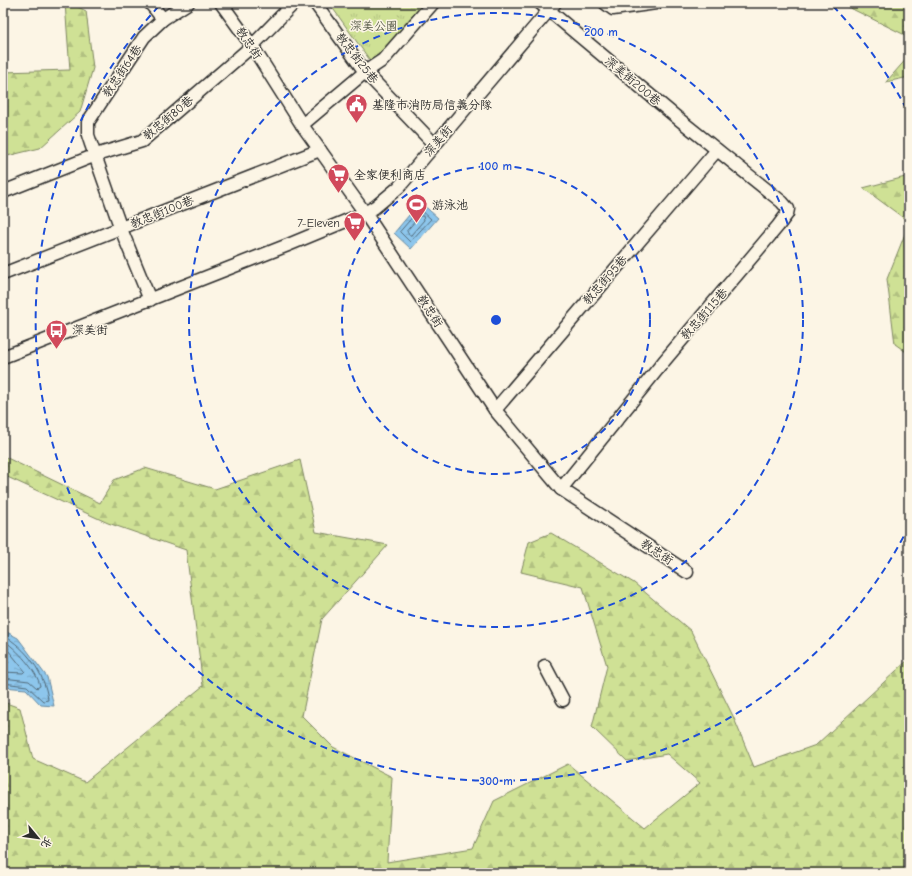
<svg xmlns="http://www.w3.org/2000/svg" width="912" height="876" font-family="'Comic Neue','LXGW WenKai TC',sans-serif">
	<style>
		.grass { fill: url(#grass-tufts); stroke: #7d8660 }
		.forest { fill: url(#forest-firs); stroke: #7d8660 }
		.water { fill: url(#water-ripples); stroke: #66889f }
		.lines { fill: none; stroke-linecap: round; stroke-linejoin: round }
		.shore { stroke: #526978; stroke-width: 1 }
		.minor-casing { stroke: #2b2b2b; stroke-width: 15 }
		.minor { stroke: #fcf5e5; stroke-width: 12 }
		.ring { fill: none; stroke: #1d4ed8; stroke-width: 2; stroke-dasharray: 7 5 }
		.labels { text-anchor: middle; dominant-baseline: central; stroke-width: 3; stroke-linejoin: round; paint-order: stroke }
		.park-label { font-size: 12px; fill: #545846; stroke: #fcf5e5 }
		.street-label { font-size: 12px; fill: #2b2b2b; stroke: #fcf5e5 }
		.poi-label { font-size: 12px; fill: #2b2b2b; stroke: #fcf5e5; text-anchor: start }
		.centre { fill: #1d4ed8; stroke: #fcf5e5; stroke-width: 2 }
		.ring-label { font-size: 12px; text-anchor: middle; font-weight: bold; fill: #1d4ed8; stroke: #fcf5e5; stroke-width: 3; stroke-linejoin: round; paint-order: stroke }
	</style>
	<defs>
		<pattern id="grass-tufts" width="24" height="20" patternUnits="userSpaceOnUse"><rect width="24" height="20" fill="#cfe195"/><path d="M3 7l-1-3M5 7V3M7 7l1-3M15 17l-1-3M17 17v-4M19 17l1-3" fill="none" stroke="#b2c181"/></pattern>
		<pattern id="forest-firs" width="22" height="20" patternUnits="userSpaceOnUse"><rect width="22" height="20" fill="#cfe195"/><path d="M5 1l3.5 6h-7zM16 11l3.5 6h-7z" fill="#b2c181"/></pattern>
		<pattern id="water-ripples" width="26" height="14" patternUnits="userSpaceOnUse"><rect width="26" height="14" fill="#8dc6ec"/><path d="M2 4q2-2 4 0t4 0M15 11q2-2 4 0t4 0" fill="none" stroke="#7aaacb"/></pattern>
	</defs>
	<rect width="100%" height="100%" fill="#fcf5e5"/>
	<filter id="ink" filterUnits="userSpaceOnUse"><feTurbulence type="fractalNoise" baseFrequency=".025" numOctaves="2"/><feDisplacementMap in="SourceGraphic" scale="8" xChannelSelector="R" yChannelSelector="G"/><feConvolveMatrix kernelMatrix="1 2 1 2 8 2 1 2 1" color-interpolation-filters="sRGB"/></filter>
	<g filter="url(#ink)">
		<path class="grass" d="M 329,3 L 426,3 L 372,63 Z"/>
		<g class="forest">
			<path d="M 65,3 L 70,3 L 86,11 L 93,68 L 80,112 L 40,148 L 3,157 L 3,72 L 70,70 Z"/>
			<path d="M 840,3 L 909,3 L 909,37 Z"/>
			<path d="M 909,56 L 909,77 L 886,82 Z"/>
			<path d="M 909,176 L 909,222 L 863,188 Z"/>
			<path d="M 909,224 L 909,354 L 895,344 L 887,279 Z"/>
			<path d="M 3,456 L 100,503 L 114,480 L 145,468 L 215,489 L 300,460 L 316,532 L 388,545 L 322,619 L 302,716 L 333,747 L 392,777 L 387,862 L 473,848 L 494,801 L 568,764 L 645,828 L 700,783 L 667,754 L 627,761 L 592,727 L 607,666 L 583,587 L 521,572 L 529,542 L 551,533 L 634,583 L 691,631 L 733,716 L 754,767 L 816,745 L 909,659 L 909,873 L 3,873 L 3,702 L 20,708 L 33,759 L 85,782 L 203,686 L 186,550 L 108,523 L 3,475 Z"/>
		</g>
		<g class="water">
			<path d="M 420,202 L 438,218 L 411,249 L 394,233 Z"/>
			<path d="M 3,630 L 18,638 L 47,677 L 54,706 L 41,705 L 26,689 L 3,687 Z"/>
		</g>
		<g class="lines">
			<g class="shore">
				<path d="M 420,209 L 431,219 L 410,242 L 400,232 Z"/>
				<path d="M 420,216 L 423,216 L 424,220 L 411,235 L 409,235 L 407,231 Z"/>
				<path d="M 3,635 C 26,648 45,673 48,700 L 43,701 L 27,686 L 3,683"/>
				<path d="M 3,640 C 16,648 38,672 40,686 L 37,688 L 29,681 L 3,678"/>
				<path d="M 3,647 L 8,650 L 25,671 L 23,673 L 3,672"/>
			</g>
			<defs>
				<g id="minor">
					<path d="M 150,3 L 163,19"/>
					<path d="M 221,3 L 252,46 L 302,125 L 365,213 L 495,410 L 561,489 L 687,572"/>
					<path d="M 315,3 L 365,72 L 435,145"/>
					<path d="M 540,3 L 675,116 L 782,202 L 788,209 L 787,214 L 778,226 L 665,360 L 561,489"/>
					<path d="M 605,3 L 613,9 L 656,3"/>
					<path d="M 302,125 L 365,72 L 383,60 L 433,3"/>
					<path d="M 3,192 L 96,155 L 142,141 L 252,46 L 294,3"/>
					<path d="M 3,274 L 320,150"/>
					<path d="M 150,300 L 121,229 L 91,144 L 88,135 L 88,122 L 144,37 L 163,19 L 188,3"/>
					<path d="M 3,357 L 288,245 L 365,213 L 375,207 L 399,187 L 555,3"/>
					<path d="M 495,410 L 717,150"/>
					<path d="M 545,666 L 563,700"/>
				</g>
			</defs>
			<use href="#minor" class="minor-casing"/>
			<use href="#minor" class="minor"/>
		</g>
	</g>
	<g class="ring">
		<circle cx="496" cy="320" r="154"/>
		<circle cx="496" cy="320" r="307"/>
		<path d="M909 526A461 461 0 1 1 159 6M833 6A461 461 0 0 1 909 114"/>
	</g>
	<defs>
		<symbol id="civic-pin" viewBox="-11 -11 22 30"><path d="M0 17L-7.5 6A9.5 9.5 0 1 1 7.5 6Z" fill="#d1495b" stroke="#fcf5e5"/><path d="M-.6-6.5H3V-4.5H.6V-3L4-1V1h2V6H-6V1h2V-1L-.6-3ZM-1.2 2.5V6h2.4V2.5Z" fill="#fff"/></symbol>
		<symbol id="supermarket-pin" viewBox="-11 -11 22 30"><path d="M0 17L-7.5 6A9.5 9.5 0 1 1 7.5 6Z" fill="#d1495b" stroke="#fcf5e5"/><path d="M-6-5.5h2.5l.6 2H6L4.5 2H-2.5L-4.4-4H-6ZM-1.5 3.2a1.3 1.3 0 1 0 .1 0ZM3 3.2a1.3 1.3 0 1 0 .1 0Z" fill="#fff"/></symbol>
		<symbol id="stadium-pin" viewBox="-11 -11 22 30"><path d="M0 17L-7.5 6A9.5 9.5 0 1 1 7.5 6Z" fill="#d1495b" stroke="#fcf5e5"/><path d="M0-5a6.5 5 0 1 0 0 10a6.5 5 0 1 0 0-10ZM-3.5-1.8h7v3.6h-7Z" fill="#fff"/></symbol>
		<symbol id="bus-pin" viewBox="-11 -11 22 30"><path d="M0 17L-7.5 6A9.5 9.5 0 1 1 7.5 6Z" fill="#d1495b" stroke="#fcf5e5"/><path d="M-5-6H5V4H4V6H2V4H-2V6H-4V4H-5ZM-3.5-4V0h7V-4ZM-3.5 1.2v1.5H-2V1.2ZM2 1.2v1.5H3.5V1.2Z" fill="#fff"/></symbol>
	</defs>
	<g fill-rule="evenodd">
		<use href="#civic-pin" x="344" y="92" width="25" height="34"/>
		<use href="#supermarket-pin" x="326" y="162" width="25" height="34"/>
		<use href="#stadium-pin" x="404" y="192" width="25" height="34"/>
		<use href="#supermarket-pin" x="342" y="210" width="25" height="34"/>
		<use href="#bus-pin" x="44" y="318" width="25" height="34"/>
	</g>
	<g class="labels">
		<g class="park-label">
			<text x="374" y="26">深美公園</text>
		</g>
		<g class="street-label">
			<text transform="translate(249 43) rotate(56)">教忠街</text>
			<text transform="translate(357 58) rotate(52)">教忠街25巷</text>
			<text transform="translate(122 71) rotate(-56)">教忠街64巷</text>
			<text transform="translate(633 81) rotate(40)">深美街200巷</text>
			<text transform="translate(168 118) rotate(-40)">教忠街80巷</text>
			<text transform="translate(438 141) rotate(-49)">深美街</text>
			<text transform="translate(162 212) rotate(-22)">教忠街100巷</text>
			<text transform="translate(605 280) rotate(-49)">教忠街95巷</text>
			<text transform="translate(430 311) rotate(57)">教忠街</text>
			<text transform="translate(704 314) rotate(-49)">教忠街115巷</text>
			<text transform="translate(657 552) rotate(33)">教忠街</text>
		</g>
		<g class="poi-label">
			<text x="372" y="105">基隆市消防局信義分隊</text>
			<text x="354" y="175">全家便利商店</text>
			<text x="432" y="205">游泳池</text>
			<text x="340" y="223" text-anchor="end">7-Eleven</text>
			<text x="72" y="330">深美街</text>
		</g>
	</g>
	<circle cx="496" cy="320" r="6" class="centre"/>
	<g class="ring-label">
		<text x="601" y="36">200 m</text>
		<text x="496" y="170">100 m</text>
		<text x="496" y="785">300 m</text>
	</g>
	<rect width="912" height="876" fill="none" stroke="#fcf5e5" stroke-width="16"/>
	<rect x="8" y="8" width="896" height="860" fill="none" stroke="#2b2b2b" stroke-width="1.5" filter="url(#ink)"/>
	<g transform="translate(38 838) rotate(119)" stroke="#fcf5e5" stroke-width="3" paint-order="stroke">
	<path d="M0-3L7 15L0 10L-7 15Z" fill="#2b2b2b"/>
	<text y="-6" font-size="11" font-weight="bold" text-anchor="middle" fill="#2b2b2b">北</text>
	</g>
</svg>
